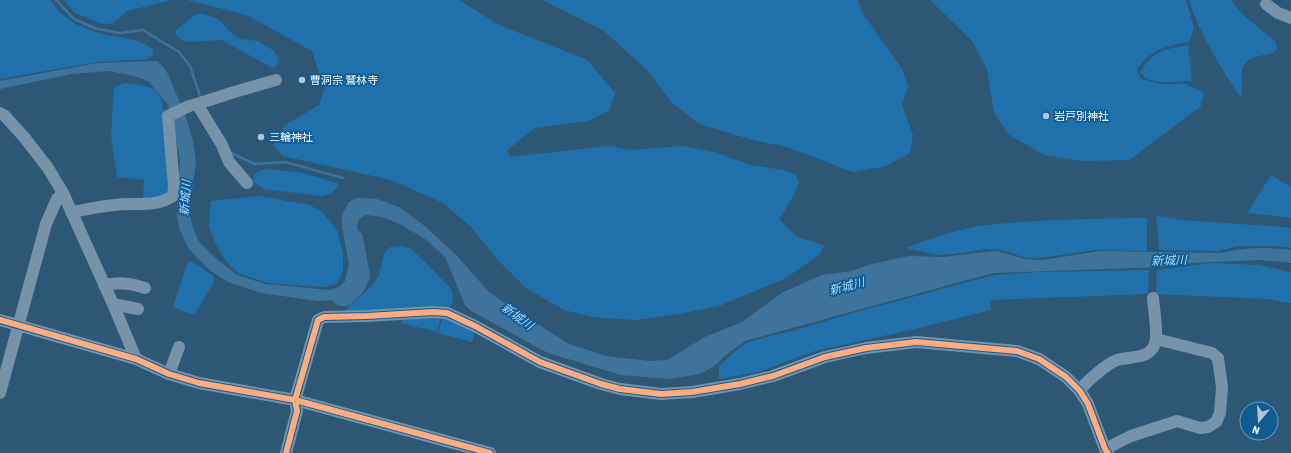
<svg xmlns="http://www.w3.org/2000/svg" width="1291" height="453" font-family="'Source Sans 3','Noto Sans JP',sans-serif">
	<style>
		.green { fill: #2071ab }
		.water { fill: #3e739c }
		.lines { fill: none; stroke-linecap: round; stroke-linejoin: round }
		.stream { stroke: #3e739c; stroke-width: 2.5 }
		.river { stroke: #3e739c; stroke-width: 16 }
		.minor { stroke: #7693a9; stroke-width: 12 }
		.cycleway-casing { stroke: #0f5c95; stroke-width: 8 }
		.cycleway { stroke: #ffac80; stroke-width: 6 }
		.poi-dot { fill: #b6c4cf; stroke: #0f5c95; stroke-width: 1.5 }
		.labels { text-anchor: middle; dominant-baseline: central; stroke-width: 3.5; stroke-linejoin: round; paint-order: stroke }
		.poi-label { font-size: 11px; fill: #fff; stroke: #0f5c95; text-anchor: start }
		.water-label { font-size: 12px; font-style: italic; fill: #aadafb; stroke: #0f5c95 }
	</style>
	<rect width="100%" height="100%" fill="#2e5776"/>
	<g class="green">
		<path d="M 0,0 L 50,0 C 54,5 59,12 64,16 C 77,27 96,33 112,36 C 127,39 140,40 153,49 L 153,55 L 147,59 L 97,62 L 0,79 Z"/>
		<path d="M 64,0 L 172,0 L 127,11 L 112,24 L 99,23 L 75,13 Z"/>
		<path d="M 187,0 L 459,0 L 499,25 L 587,60 L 615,93 L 609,111 L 588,121 L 535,128 L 507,150 L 510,157 L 609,146 L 631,150 L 682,146 L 715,152 L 750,165 L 783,170 L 795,174 L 799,182 L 793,197 L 779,219 L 797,237 L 824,245 L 820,254 L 786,278 L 719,306 L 679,314 L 636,320 L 593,317 L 564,310 L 526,288 L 498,260 L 470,226 L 443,203 L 391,180 L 283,156 L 273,145 L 285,125 L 319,105 L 324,89 L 312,51 L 247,15 Z"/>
		<path d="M 542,0 L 858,0 L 861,11 L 902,69 L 908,86 L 902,105 L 913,135 L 910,153 L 886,166 L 853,172 L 787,147 L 749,139 L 700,124 L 672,103 L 648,71 L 603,30 Z"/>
		<path d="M 930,0 L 1186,0 L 1194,28 L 1189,42 C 1164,47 1152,48 1137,70 L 1141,79 L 1159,84 L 1186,84 L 1204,93 L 1201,106 L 1129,160 L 1084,161 L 1044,155 L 1008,134 L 994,112 L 987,69 L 972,41 Z"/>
		<path d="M 1189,0 L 1231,0 L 1242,14 L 1276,42 L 1277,50 C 1265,59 1244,52 1242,72 C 1241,81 1243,89 1241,98 C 1220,67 1200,35 1189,0 Z"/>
		<path d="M 196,14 L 204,14 L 218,19 L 231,33 L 240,39 L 258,41 L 274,51 L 278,57 L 277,66 L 272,68 L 222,40 L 188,42 L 182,40 L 174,32 Z"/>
		<path d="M 1188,45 L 1192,81 C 1177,81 1150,86 1140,73 C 1153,50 1164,50 1188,45 Z"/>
		<path d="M 126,83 L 141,85 L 154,89 L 161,99 L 165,118 L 169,188 L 164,198 L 143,199 L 144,180 L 117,177 L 111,135 L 114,88 L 121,84 Z"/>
		<path d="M 266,169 L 303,173 L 337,183 L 338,187 L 330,194 L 320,196 L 265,189 L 253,182 L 254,175 L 259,171 Z"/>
		<path d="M 1271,175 L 1291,187 L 1291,218 L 1247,213 Z"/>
		<path d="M 259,196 L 310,205 L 323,213 L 337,230 L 343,253 L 343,270 L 337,284 L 324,287 L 268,283 L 238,273 L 226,261 L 216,245 L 209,227 L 211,201 Z"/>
		<path d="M 1156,216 L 1182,220 L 1283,227 L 1291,228 L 1291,248 L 1278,246 L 1237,246 L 1218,251 L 1159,250 Z"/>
		<path d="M 1147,218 L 1147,251 L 1095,250 L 1041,258 L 1026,258 L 1002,250 L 984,249 L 963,253 L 938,255 L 906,248 C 932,238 960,228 988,225 C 1041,219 1094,219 1147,218 Z"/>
		<path d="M 403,246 L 411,249 L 426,263 L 452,290 L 453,302 L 449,308 L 363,314 L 346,311 L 349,306 L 368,290 L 379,276 L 384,254 L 390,247 Z"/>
		<path d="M 191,261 L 198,265 L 213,276 L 214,283 L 194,315 L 173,307 L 188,262 Z"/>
		<path d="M 1211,263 L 1259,265 L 1291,272 L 1291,303 L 1267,299 L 1156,294 L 1157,270 Z"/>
		<path d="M 1149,270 L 1148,294 L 990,300 L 991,310 L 915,329 L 815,351 L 758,372 L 719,379 L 719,366 L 740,347 L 749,342 L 774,335 L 797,330 L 835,318 L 975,280 L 995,275 L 1039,272 Z"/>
		<path d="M 443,316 L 475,331 L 472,342 L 438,333 Z"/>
		<path d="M 441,317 L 437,332 L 401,323 L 402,319 Z"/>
	</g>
	<path class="water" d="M 157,61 L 166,70 L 185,114 L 193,141 L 196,163 L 189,210 L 193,228 L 199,242 L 219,261 L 237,275 L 266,284 L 329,290 L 339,287 L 345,281 L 349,264 L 342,227 L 342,215 L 349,202 L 357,198 L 377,199 L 399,207 L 426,227 L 457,256 L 489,292 L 512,308 L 569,344 L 606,356 L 650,361 L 667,360 L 705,337 L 742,322 L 783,292 L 822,275 L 851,271 L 872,264 L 909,256 L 943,257 L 996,251 L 1025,259 L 1043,260 L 1100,251 L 1222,253 C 1245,247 1268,247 1291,250 L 1291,263 L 1259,260 L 1192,263 L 1160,267 L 993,273 L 745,341 L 726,355 L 713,367 L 700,374 L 668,379 L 621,375 L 548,353 L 471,311 L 465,305 L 445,257 L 425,239 L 400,224 L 382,217 L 366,215 L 359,219 L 357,224 L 361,274 L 356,290 L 343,300 L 318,301 L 261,293 L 228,282 L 211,271 L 197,258 L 187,246 L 179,228 L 177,215 L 180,159 L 168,105 L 148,81 L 134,76 L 109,71 L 72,74 L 0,89 L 0,81 L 97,63 Z"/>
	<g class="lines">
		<g class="stream">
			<path d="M 56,0 L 74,19 L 97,29 L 120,33 L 143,30 L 179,52 L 190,66 L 201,99"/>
			<path d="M 230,151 L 231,153 L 255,164 L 285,162 L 343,178"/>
		</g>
		<path class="river" d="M 341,298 L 345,298 L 356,288 L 362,276 L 355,238"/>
		<g class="minor">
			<path d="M 1266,4 L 1278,13 L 1291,18"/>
			<path d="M 197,104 L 231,93 L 276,80"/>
			<path d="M 0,113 L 4,115 L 24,137 L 48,168 L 63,193 L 113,304 L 136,359"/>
			<path d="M 71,212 C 86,210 100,206 115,205 C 135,202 155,208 173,196 L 174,186 L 168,116 L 189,106 L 197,104 L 222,145 L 229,162 L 247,183"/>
			<path d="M 104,285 C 120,282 129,283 145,288"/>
			<path d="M 113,304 L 138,309"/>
			<path d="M 0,320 L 136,359 L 169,374 L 199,383 L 295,400 L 490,453"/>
			<path d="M 169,374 L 179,347"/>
			<path d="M 1080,391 C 1084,383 1108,363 1117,360 C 1133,356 1154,360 1156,338 C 1157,327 1154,310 1153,298"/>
			<path d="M 0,393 L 46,224 L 57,199 L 63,193"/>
			<path d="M 1105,449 L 1131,436 L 1177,421 L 1200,428 L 1208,427 L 1216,422 L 1220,413 L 1222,387 L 1218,358 L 1212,353 L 1156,339"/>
			<path d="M 286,453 L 297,411 L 295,400 L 318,320 L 324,317 L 367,316 L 433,312 L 447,313 L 475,326 L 540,362 L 601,384 L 620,389 L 661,394 L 692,392 L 740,384 L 773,376 L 825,357 L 866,348 L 916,342 L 1017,351 L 1039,359 L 1066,377 L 1080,391 L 1088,404 L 1105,449 L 1108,453"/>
		</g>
		<defs>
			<g id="cycleway">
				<path d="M 0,320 L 136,359 L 169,374 L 199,383 L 295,400 L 490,453"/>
				<path d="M 286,453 L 297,411 L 295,400 L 318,320 L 324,317 L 367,316 L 433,312 L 447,313 L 475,326 L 540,362 L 601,384 L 620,389 L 661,394 L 692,392 L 740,384 L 773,376 L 825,357 L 866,348 L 916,342 L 1017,351 L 1039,359 L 1066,377 L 1080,391 L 1088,404 L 1105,449 L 1108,453"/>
			</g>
		</defs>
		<use href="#cycleway" class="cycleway-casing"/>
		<use href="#cycleway" class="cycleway"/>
	</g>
	<g class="poi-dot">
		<circle cx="302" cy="80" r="4"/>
		<circle cx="1046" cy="116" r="4"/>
		<circle cx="261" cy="137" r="4"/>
	</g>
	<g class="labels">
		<g class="poi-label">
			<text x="310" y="80">曹洞宗 鷲林寺</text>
			<text x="1054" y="116">岩戸別神社</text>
			<text x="269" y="137">三輪神社</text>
		</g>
		<g class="water-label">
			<text transform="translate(186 198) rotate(-86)">新城川</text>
			<text transform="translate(1169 261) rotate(-2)">新城川</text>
			<text transform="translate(847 287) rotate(-15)">新城川</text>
			<text transform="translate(517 317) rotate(36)">新城川</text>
		</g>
	</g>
	<g transform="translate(1259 421) rotate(198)"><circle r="19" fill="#0f5c95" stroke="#6f9dbf"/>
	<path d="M0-3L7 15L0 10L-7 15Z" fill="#b6c4cf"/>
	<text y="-6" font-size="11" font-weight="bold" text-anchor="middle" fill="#ffffff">N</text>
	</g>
</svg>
